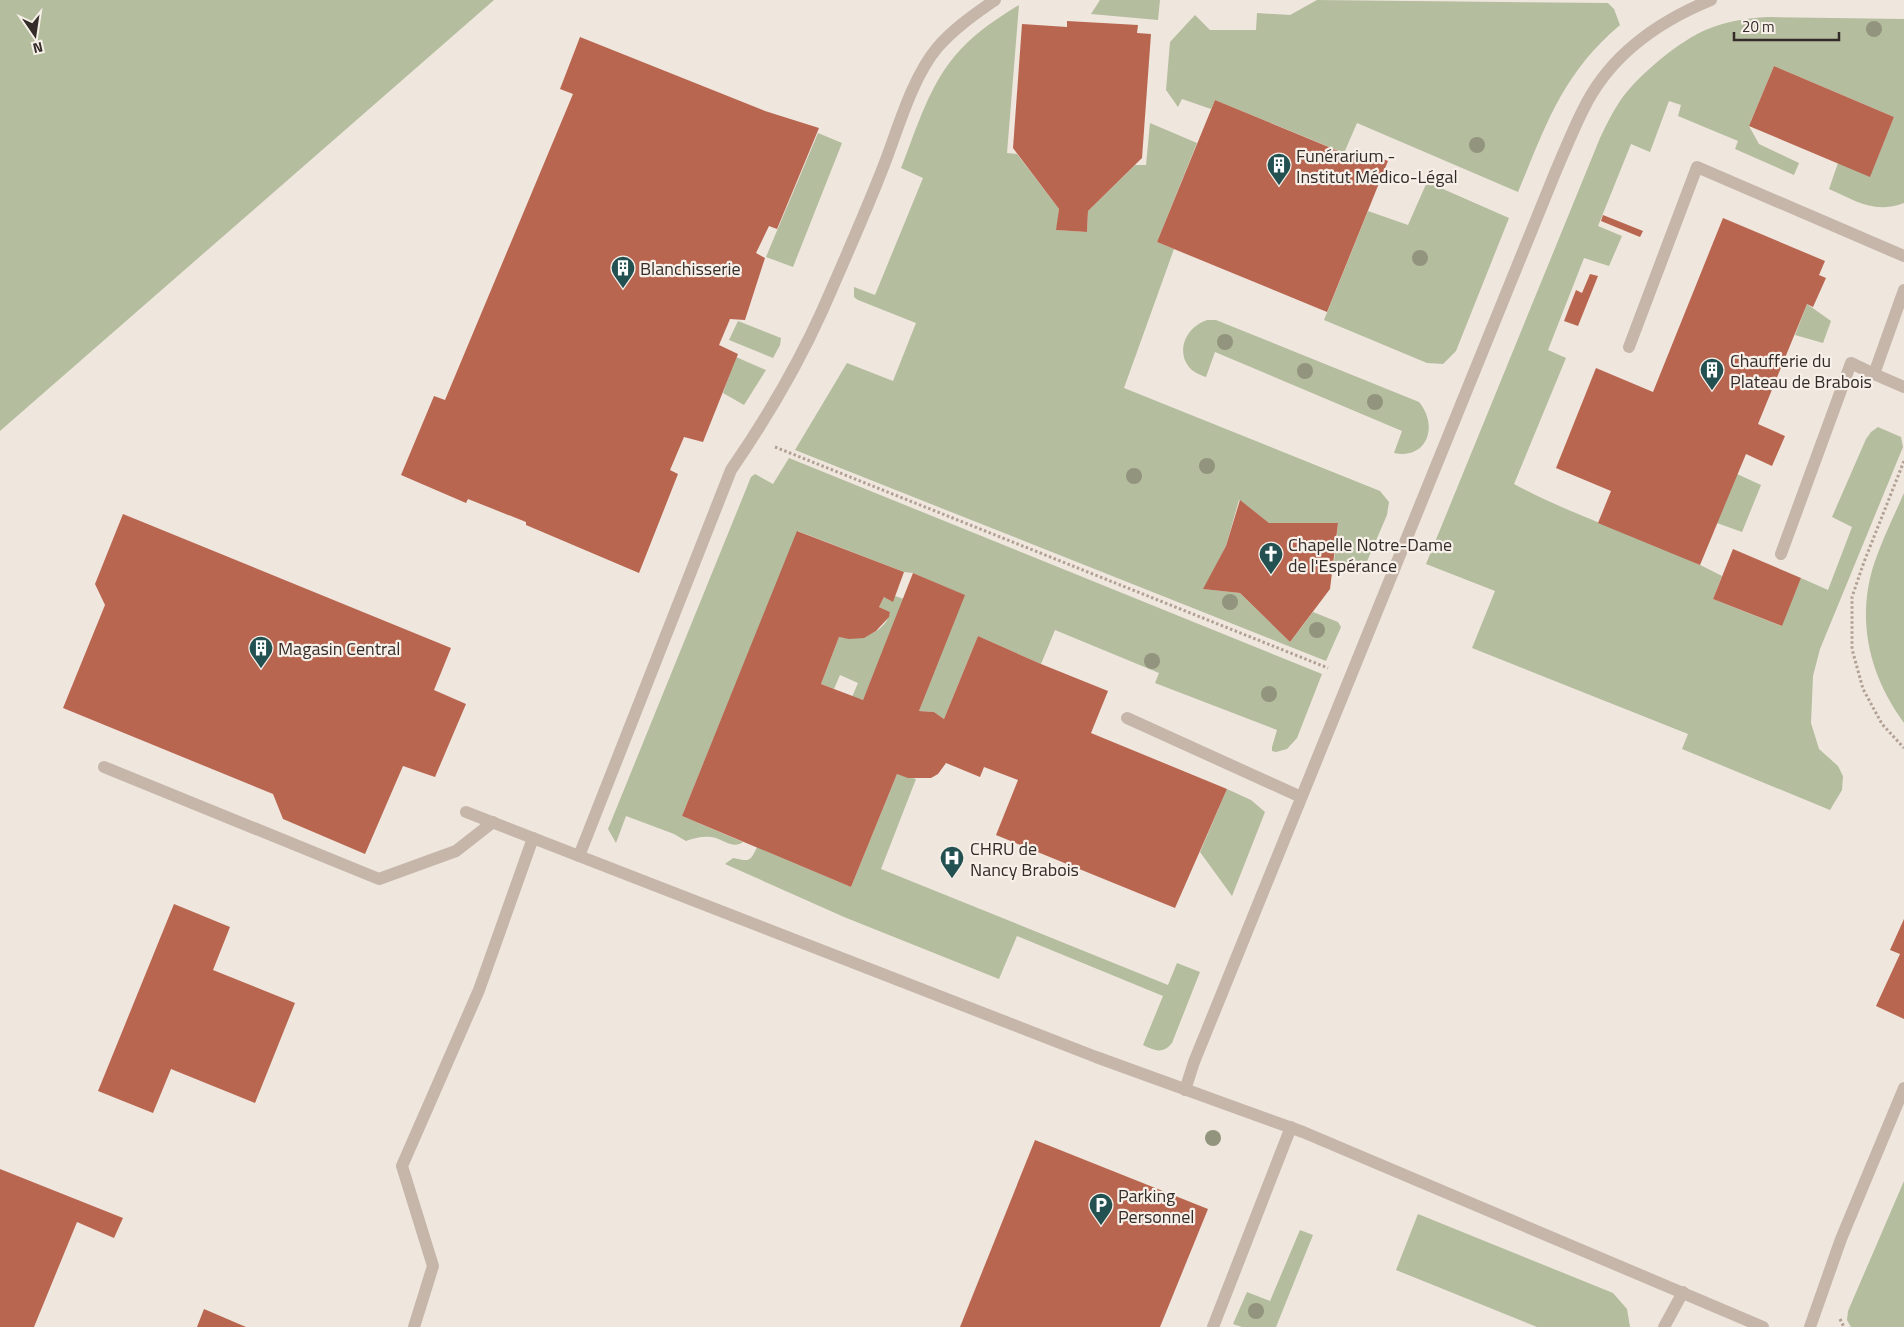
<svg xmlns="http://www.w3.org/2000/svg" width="1904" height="1327" font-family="'Titillium Web',sans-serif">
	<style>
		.green { fill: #b4bd9e }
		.building { fill: #b96651 }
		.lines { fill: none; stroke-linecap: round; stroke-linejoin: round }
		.path { stroke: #b2a094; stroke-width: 3; stroke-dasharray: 2.5 2.5; stroke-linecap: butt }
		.lane { stroke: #c6b6aa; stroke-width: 12 }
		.tree { fill: #92947d }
		.labels { text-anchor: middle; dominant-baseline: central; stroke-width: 4.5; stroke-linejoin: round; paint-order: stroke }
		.poi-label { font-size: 18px; fill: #342c29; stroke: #f7f0e9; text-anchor: start }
	</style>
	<rect width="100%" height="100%" fill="#efe6dd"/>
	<g class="green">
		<path d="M 0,0 L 494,0 L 0,431 Z"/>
		<path d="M 1100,0 L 1160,0 L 1158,20 L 1091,14 Z"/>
		<path d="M 1317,0 L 1608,3 L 1614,9 L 1620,25 C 1562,74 1546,125 1518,192 L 1357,123 L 1344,153 L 1215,100 L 1211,109 L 1182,99 L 1178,107 L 1166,90 L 1170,42 L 1195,15 L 1210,30 L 1256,30 L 1257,13 L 1290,15 Z"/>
		<path d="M 1019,5 L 1007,153 L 1017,154 L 1059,209 L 1057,230 L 1087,232 L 1088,211 L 1135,165 L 1146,165 L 1150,123 L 1197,143 L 1157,242 L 1174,249 L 1124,388 L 1380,491 L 1389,502 L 1387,515 L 1365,566 L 1360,573 L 1356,573 L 1334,562 L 1338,523 L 1269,523 L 1239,500 L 1226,546 L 1204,589 L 1240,593 L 1290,642 L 1313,612 L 1338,622 L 1341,627 L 1326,661 L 795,450 L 847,363 L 893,381 L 916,323 L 858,300 L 854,297 L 854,287 L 875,295 L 923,178 L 901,168 C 917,128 930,81 961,49 C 978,31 998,18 1019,5 Z"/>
		<path d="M 1768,17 L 1904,19 L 1904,203 C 1874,214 1856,201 1829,189 L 1838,163 L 1870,176 L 1894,117 L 1774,66 L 1749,126 L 1759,144 L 1799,163 L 1794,175 L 1735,149 L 1738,141 L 1678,116 L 1681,105 L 1669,101 L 1650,152 L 1631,144 L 1598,226 L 1622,236 L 1609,266 L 1584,258 L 1548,350 L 1566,358 L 1514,484 C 1580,520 1655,540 1722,576 L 1713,599 L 1781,626 L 1801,578 L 1828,590 L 1852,527 L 1832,517 L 1866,439 L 1871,432 L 1878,427 L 1901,437 L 1903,447 L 1820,649 L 1813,676 L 1811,723 L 1819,749 L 1838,766 L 1843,776 L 1842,790 L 1830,810 L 1682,749 L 1688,734 L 1472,648 L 1495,591 L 1426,564 L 1600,138 C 1606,125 1612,113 1620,101 C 1637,76 1680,40 1708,29 C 1727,21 1747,18 1768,17 Z"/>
		<path d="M 818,133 L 842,143 L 793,267 L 766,257 Z"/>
		<path d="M 1427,182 L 1509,218 L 1456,351 L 1443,364 L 1427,363 L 1324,320 L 1368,211 L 1408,225 Z"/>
		<path d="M 1807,304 L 1831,321 L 1823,343 L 1795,335 Z"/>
		<path d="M 1207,320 L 1216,320 L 1419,402 C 1439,426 1427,460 1394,453 L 1402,431 L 1215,352 L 1206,377 C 1200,375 1193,372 1189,367 C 1175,349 1188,326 1207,320 Z"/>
		<path d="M 738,321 L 781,338 L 780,345 L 773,358 L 729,340 Z"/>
		<path d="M 736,357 L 766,370 L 744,405 L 723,393 Z"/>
		<path d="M 789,458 L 1322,674 L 1297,738 L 1287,749 L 1276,752 L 1272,751 L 1272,747 L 1277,730 L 1155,683 L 1159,673 L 1055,630 L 1041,664 L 978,636 L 944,719 L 934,712 L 919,711 L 964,595 L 913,573 L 904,572 L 798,531 L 682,816 L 743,842 C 733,850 722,838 711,837 C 703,836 694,838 686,841 L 674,834 L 626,816 L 616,843 L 608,829 L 751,477 L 755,474 L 773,484 Z"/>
		<path d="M 1737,474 L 1761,485 L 1742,532 L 1717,523 Z"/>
		<path d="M 1904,493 L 1904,723 C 1869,675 1856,620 1874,564 C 1882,540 1894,516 1904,493 Z"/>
		<path d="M 895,596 L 904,599 L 863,700 L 852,697 L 858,683 L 840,675 L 834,689 L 821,684 L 839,637 C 859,641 885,634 890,612 L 879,607 L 884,597 Z"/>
		<path d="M 897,774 L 916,779 L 881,869 L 1168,985 L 1177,963 L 1200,972 L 1172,1043 C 1163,1054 1155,1051 1143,1045 L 1163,996 L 1017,936 L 999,979 L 844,917 L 725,864 L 733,858 C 749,861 750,863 757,847 L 851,887 Z"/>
		<path d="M 1227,789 L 1251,800 L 1265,812 L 1232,896 L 1200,852 Z"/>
		<path d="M 1904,1181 L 1904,1327 L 1851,1327 L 1847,1320 L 1848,1311 Z"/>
		<path d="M 1418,1214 L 1613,1293 L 1627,1309 L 1630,1327 L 1537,1327 L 1396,1270 Z"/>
		<path d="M 1300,1230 L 1313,1235 L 1276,1327 L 1242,1327 L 1233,1324 L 1247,1292 L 1270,1301 Z"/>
	</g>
	<g class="building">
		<path d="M 1067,21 L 1138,25 L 1137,33 L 1151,34 L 1142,158 L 1088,211 L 1087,232 L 1056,230 L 1059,209 L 1013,148 L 1022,24 L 1067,27 Z"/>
		<path d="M 580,37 L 765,111 L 819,128 L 777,229 L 769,226 L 756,253 L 765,258 L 745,320 L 730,319 L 719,345 L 738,354 L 703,442 L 684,437 L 670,470 L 678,474 L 639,573 L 526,525 L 526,522 L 468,499 L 466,503 L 401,475 L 434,396 L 445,400 L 573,94 L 560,89 Z"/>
		<path d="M 1774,66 L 1894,117 L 1870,177 L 1749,126 Z"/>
		<path d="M 1215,100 L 1365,162 L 1369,153 L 1388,161 L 1327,312 L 1157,242 Z"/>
		<path d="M 1603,215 L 1643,231 L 1640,237 L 1601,221 Z"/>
		<path d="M 1723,218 L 1825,261 L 1819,275 L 1826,278 L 1813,307 L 1807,304 L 1758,424 L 1785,436 L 1772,466 L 1746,454 L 1700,565 L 1598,523 L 1611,491 L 1556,468 L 1596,368 L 1653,392 Z"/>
		<path d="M 1590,274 L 1598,276 L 1578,326 L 1564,321 L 1576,290 L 1582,293 Z"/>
		<path d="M 1240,500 L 1269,523 L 1338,523 L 1330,589 L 1290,642 L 1240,593 L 1203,589 L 1226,546 Z"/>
		<path d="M 123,514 L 451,648 L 434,690 L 466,704 L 435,777 L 403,766 L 365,854 L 283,819 L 273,794 L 63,708 L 105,605 L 95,584 Z"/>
		<path d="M 797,531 L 904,572 L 893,602 L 884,597 L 879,607 L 890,612 L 889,617 L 876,631 L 864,638 L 849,639 L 839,637 L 821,684 L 863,700 L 913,573 L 965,595 L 919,711 L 934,712 L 944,719 L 978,636 L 1041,664 L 1108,691 L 1091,733 L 1227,789 L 1175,908 L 996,835 L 1018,780 L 984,767 L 980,777 L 946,763 L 938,774 L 931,778 L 908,778 L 897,774 L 851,887 L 682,816 Z"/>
		<path d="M 1733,549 L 1801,578 L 1782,626 L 1713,599 Z"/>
		<path d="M 174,904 L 230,927 L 213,970 L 295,1003 L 255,1103 L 171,1069 L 153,1113 L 98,1091 Z"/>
		<path d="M 1904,919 L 1904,1019 L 1876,1006 L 1900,954 L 1890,950 Z"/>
		<path d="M 1035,1140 L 1208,1209 L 1160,1327 L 960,1327 Z"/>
		<path d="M 0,1169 L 123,1218 L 114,1238 L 77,1222 L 34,1327 L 0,1327 Z"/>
		<path d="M 204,1309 L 246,1327 L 197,1327 Z"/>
	</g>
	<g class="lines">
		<g class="path">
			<path d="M 775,447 L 1328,668"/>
			<path d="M 1904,461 L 1864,562 L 1852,597 L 1852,649 L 1863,689 L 1882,724 L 1904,748"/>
			<path d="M 1840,1319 L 1844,1327"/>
		</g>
		<g class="lane">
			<path d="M 1904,290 L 1874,374 L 1904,387"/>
			<path d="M 1629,347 L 1697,167 L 1904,256"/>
			<path d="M 1781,554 L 1851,363 L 1874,374"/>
			<path d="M 1127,718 L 1301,797"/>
			<path d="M 104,767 L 379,879 L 456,851 L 493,822"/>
			<path d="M 466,812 L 1096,1057 L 1303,1132 L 1763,1327"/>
			<path d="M 579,856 L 731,470 C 766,419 798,365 823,309 C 844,261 865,214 884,165 C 898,129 912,78 937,48 C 953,29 975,14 995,0"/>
			<path d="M 1185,1090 L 1194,1062 L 1555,173 C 1564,152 1573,130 1583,110 C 1609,56 1657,22 1711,0"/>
			<path d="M 414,1327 L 433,1266 L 402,1166 L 479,990 L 533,838"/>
			<path d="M 1213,1327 L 1291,1127"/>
			<path d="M 1664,1327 L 1683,1292"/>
			<path d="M 1810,1327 L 1841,1239 L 1904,1088"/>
		</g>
	</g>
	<g class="tree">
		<circle cx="1874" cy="29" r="8"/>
		<circle cx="1477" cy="145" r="8"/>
		<circle cx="1420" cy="258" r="8"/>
		<circle cx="1225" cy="342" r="8"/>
		<circle cx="1305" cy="371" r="8"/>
		<circle cx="1375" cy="402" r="8"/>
		<circle cx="1207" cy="466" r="8"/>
		<circle cx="1134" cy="476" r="8"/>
		<circle cx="1230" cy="602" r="8"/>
		<circle cx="1317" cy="630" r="8"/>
		<circle cx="1152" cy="661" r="8"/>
		<circle cx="1269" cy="694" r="8"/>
		<circle cx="1213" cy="1138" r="8"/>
		<circle cx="1256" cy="1311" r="8"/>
	</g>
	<defs>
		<symbol id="building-pin" viewBox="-11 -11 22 30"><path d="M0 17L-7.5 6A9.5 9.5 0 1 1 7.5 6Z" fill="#235051" stroke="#f7f0e9"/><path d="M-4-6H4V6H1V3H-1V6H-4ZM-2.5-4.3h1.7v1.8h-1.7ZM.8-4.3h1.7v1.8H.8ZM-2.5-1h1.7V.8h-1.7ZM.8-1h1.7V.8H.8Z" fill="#fff"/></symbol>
		<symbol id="church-pin" viewBox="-11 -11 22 30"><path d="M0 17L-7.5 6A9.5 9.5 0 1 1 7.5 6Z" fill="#235051" stroke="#f7f0e9"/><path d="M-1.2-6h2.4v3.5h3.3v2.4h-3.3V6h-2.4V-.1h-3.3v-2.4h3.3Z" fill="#fff"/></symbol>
		<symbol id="hospital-pin" viewBox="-11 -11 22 30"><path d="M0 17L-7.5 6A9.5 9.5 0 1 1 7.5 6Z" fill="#235051" stroke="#f7f0e9"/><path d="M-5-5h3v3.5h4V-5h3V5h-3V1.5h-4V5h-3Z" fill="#fff"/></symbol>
		<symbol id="parking-pin" viewBox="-11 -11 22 30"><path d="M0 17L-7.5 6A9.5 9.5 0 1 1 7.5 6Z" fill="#235051" stroke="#f7f0e9"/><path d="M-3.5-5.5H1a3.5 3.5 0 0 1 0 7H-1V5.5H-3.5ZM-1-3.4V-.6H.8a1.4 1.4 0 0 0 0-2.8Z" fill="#fff"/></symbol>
	</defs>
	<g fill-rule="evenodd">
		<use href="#building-pin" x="1265" y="151" width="28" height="38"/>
		<use href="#building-pin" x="609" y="254" width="28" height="38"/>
		<use href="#building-pin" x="1698" y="356" width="28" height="38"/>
		<use href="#church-pin" x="1257" y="540" width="28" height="38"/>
		<use href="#building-pin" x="247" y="634" width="28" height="38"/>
		<use href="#hospital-pin" x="938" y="844" width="28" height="38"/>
		<use href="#parking-pin" x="1087" y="1191" width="28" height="38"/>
	</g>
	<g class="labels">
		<g class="poi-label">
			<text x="1296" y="155">Funérarium -<tspan x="1296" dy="21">Institut Médico-Légal</tspan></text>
			<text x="640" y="268">Blanchisserie</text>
			<text x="1730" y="360">Chaufferie du<tspan x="1730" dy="21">Plateau de Brabois</tspan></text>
			<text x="1288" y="544">Chapelle Notre-Dame<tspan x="1288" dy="21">de l'Espérance</tspan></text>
			<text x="278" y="648">Magasin Central</text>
			<text x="970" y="848">CHRU de<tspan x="970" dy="21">Nancy Brabois</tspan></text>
			<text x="1118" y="1195">Parking<tspan x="1118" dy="21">Personnel</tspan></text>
		</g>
	</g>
	<g transform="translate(35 35) rotate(167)" stroke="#f7f0e9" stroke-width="4" paint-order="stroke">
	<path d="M0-4L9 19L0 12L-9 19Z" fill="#342c29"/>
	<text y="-8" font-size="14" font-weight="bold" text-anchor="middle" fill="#342c29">N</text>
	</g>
	<path d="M1734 32v8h105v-8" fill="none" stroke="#342c29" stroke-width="2.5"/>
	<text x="1742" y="32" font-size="15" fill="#342c29" stroke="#f7f0e9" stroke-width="4" paint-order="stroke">20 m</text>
</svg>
